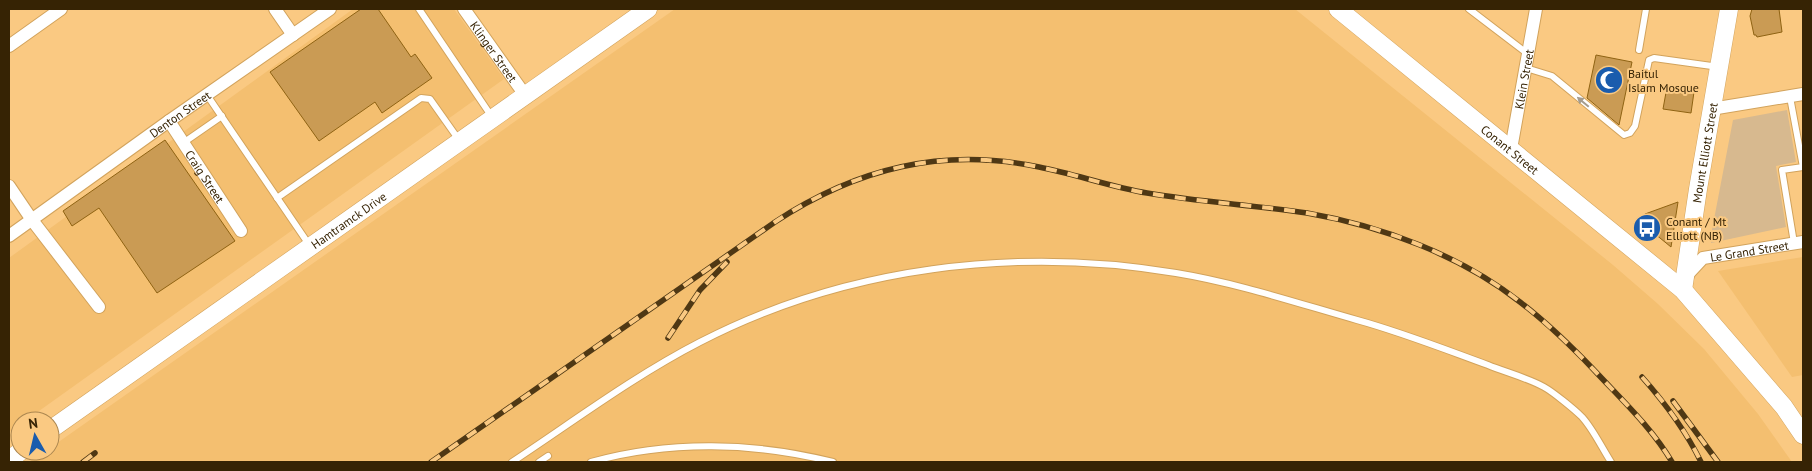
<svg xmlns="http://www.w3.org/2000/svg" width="1812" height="471" font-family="'PT Sans',sans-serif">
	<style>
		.built { fill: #f4bf70 }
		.green { fill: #d7b98f }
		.building { fill: #ca9b54; stroke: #8f6313 }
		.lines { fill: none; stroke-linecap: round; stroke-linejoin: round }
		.lane-casing { stroke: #d2a35c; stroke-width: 8 }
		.street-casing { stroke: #d2a35c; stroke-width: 14 }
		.secondary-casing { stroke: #d2a35c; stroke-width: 19 }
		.lane { stroke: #fff; stroke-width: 6 }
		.street { stroke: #fff; stroke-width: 12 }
		.secondary { stroke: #fff; stroke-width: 18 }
		.rail-casing { stroke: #4f3814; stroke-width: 5.5 }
		.rail { stroke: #fac982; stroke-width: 4; stroke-dasharray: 11; stroke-linecap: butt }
		.oneway { fill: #a59c8e }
		.labels { text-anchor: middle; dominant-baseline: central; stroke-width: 4; stroke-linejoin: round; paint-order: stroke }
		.street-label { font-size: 12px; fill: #362304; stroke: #fac982 }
		.poi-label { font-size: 12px; fill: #362304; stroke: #fac982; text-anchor: start }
	</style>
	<rect width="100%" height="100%" fill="#fac982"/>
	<g class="built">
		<path d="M 353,9 L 454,9 L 504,79 L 25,421 L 20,421 L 20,424 L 9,432 L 9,258 Z"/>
		<path d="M 675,9 L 1295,9 L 1613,265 L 1658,304 L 1704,349 L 1758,414 L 1792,462 L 29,462 L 45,451 L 50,451 L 50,448 Z"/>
		<path d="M 1803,257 L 1803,375 L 1792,377 L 1718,271 Z"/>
	</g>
	<path class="green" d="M 1787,110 L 1796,162 L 1776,166 L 1786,227 L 1711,243 L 1711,235 L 1733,120 Z"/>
	<g class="building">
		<path d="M 361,9 L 378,9 L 411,57 L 415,54 L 432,78 L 382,113 L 375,102 L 319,141 L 270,72 Z"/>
		<path d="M 1752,9 L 1779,9 L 1782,32 L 1757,37 L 1756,35 L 1754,35 L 1750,16 Z"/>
		<path d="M 1596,55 L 1632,62 L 1619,125 L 1587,98 Z"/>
		<path d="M 1667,87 L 1694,92 L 1691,113 L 1663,109 Z"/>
		<path d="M 165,140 L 235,241 L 157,293 L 99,208 L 72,226 L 63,211 Z"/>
		<path d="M 1678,202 L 1671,247 L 1638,220 L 1645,214 Z"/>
	</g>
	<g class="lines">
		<defs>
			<g id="lane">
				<path d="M 419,9 L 492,117"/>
				<path d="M 1469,9 L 1528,54"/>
				<path d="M 1639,50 L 1646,9"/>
				<path d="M 1526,68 L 1552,76 L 1624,135 L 1630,133 L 1635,126 L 1649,60 L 1654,58 L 1719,67"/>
				<path d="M 207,95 L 310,246"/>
				<path d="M 1790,97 L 1803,167 L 1782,170 L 1794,243"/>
				<path d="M 183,143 L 222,116"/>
				<path d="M 277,198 L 421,98 L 430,99 L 459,140"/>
				<path d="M 512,462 C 574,421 634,376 700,342 C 845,267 1016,246 1176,273 C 1237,283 1297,303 1357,320 C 1401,332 1444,349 1488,365 C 1505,372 1528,378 1544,387 C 1553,392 1574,409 1582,417 C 1593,429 1602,448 1611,462"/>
				<path d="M 539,462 L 548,456"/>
				<path d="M 591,462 C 669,440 754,442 833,462"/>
			</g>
			<g id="street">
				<path d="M 275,9 L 293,35"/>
				<path id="s1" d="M 464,9 L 525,95"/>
				<path d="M 9,46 L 61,9"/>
				<path d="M 1711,109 L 1803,94"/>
				<path id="s2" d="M 169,121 L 241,231"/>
				<path id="s3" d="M 1511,149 L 1536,9"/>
				<path d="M 9,186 L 32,220 L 99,307"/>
				<path id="s4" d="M 9,236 L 169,121 L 330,9"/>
				<path id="s5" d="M 1686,280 L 1689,273 L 1703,258 L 1803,242"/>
			</g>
			<g id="secondary">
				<path id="s6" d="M 1338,9 L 1683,290 L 1784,407 L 1803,435"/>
				<path id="s7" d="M 1683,290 L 1698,189 L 1729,9"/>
				<path id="s8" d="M 50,430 L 648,9"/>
				<path d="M 9,460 L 21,451"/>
			</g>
		</defs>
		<use href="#lane" class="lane-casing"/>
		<use href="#street" class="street-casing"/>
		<use href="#secondary" class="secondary-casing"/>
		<use href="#lane" class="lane"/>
		<use href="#street" class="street"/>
		<use href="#secondary" class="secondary"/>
		<defs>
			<g id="rail">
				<path d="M 668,338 L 700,290 L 727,262"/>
				<path d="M 1642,377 C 1665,403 1686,431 1701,462"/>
				<path d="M 1673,401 L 1718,462"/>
				<path d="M 83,462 L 95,453"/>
				<path d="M 431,462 L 775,222 C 857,168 942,147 1039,167 C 1075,174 1111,187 1147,193 C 1200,202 1254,205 1307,213 C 1382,226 1460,255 1520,302 C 1546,322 1571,346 1594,370 C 1621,399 1652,428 1672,462"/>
			</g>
		</defs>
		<use href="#rail" class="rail-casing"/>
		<use href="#rail" class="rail"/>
	</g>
	<defs><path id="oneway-solid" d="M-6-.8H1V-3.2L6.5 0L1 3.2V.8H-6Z" transform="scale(1.25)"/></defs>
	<use class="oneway" href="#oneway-solid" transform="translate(1583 102) rotate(-140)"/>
	<defs>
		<symbol id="mosque-disc" viewBox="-11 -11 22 22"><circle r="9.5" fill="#1a5cad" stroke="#fac982"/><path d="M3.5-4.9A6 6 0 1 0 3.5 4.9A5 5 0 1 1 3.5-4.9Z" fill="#fff"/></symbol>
		<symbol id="bus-disc" viewBox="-11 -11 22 22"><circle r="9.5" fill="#1a5cad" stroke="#fac982"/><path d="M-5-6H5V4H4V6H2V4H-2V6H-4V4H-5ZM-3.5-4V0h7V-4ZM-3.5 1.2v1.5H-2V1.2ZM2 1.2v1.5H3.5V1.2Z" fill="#fff"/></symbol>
	</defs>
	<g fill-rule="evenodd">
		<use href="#mosque-disc" x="1593" y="64" width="32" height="32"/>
		<use href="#bus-disc" x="1631" y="212" width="32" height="32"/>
	</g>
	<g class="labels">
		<g class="street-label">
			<text stroke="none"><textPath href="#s1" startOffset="52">Klinger Street</textPath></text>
			<text stroke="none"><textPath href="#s3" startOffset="71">Klein Street</textPath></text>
			<text stroke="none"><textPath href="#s4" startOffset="210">Denton Street</textPath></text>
			<text stroke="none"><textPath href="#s6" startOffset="222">Conant Street</textPath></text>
			<text stroke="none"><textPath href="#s7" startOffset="139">Mount Elliott Street</textPath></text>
			<text stroke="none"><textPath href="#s2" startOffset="66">Craig Street</textPath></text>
			<text stroke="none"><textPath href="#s8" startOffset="365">Hamtramck Drive</textPath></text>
			<text stroke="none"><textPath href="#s5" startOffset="75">Le Grand Street</textPath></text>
		</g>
		<g class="poi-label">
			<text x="1628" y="73">Baitul<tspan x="1628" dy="14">Islam Mosque</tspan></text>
			<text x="1666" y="221">Conant / Mt<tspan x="1666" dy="14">Elliott (NB)</tspan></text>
		</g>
	</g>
	<rect width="1812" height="471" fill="none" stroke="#362304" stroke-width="20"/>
	<g transform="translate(35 436) rotate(352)"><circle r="24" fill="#fac982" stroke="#ac8750"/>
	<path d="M0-4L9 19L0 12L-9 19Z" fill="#1a5cad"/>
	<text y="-8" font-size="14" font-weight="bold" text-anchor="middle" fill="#362304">N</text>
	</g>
</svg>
